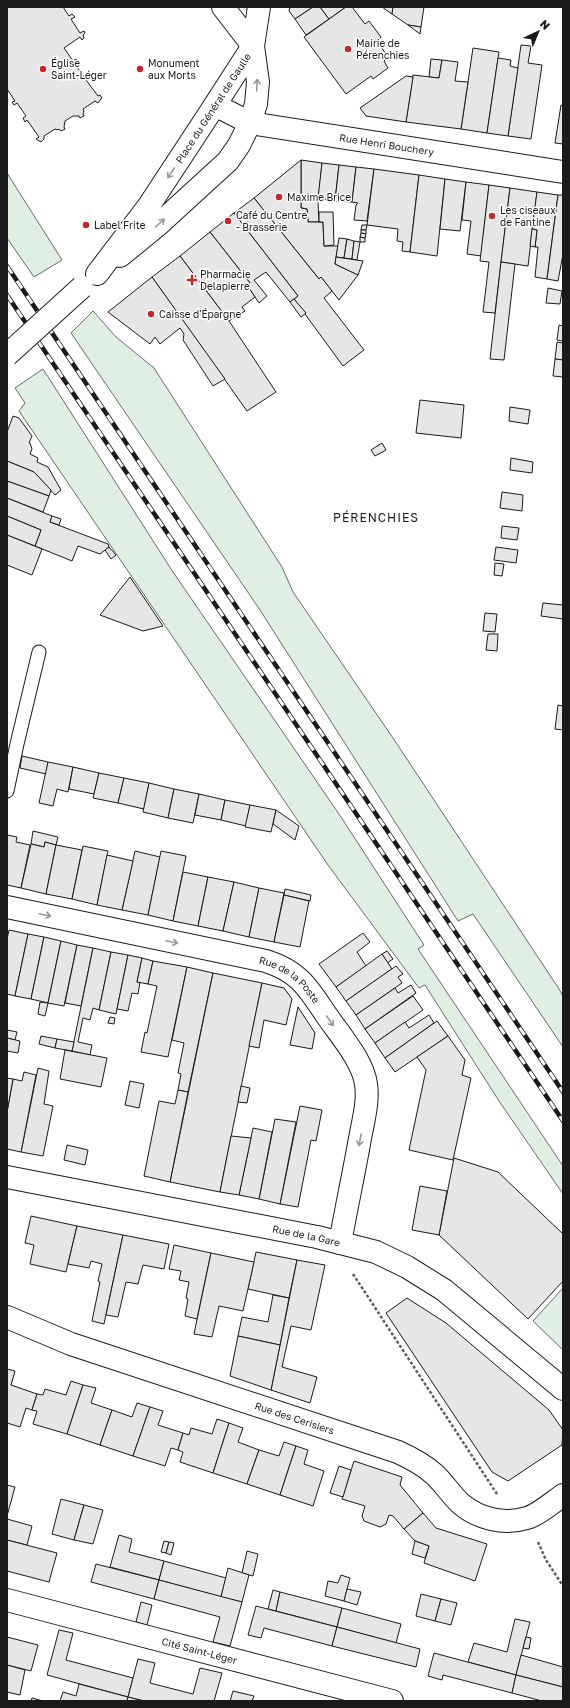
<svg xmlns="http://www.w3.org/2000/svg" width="570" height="1708" font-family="'Golos Text',sans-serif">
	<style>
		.green { fill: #e0efe3; stroke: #6a6a6a }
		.building { fill: #e6e6e6; stroke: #1a1a1a }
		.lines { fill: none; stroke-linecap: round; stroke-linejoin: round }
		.service-casing { stroke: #1a1a1a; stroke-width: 15 }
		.minor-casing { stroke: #1a1a1a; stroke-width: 24 }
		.tertiary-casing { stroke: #1a1a1a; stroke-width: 24 }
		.secondary-casing { stroke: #1a1a1a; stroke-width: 24 }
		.path { stroke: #5f5f5f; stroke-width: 2.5; stroke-dasharray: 3 2; stroke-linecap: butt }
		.service { stroke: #fff; stroke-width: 13 }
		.minor { stroke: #fff; stroke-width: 22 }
		.tertiary { stroke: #fff; stroke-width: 22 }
		.secondary { stroke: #fff; stroke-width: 22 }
		.rail-casing { stroke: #1a1a1a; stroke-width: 4.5 }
		.rail { stroke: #fff; stroke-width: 3; stroke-dasharray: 9; stroke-linecap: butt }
		.secondary-bridge-casing { stroke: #1a1a1a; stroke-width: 24; stroke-linecap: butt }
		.secondary-bridge { stroke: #fff; stroke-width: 22 }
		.oneway { stroke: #989898 }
		.poi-dot { fill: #c62828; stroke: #fff; stroke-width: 1.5 }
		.labels { text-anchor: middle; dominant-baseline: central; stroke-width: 3; stroke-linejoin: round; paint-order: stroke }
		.poi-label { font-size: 10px; fill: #1a1a1a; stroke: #fff; text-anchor: start }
		.street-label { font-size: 10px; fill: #1a1a1a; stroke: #fff }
		.quarter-label { font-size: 12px; letter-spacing: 1px; fill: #1a1a1a; stroke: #fff }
	</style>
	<rect width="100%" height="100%" fill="#fff"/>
	<g class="green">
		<path d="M 7,173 L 62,260 L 34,277 L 7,238 Z"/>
		<path d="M 93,311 L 116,337 L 154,368 L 282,567 L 293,592 L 395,741 L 559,989 L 563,996 L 563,1047 L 473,914 L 458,921 L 260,610 L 71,333 Z"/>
		<path d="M 43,369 L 173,572 L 341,817 L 424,945 L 418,949 L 563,1166 L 563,1194 L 499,1101 L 425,985 L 419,988 L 328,865 L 19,411 L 25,403 L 15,388 Z"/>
		<path d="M 563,1288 L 563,1350 L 533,1321 Z"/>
	</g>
	<g class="building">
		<path d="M 7,7 L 63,7 L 69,16 L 72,14 L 75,17 L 71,19 L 80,33 L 84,31 L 85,33 L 83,35 L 84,38 L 82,40 L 80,37 L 64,48 L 73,61 L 76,59 L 78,62 L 75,64 L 84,77 L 87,75 L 88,76 L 89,78 L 86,80 L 98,96 L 100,95 L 102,98 L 98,103 L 95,101 L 83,109 L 84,112 L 83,114 L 84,116 L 80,118 L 79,116 L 73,116 L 65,121 L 64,127 L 65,129 L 61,131 L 59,129 L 58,130 L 55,129 L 44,136 L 44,139 L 41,142 L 36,139 L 39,137 L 27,120 L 25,122 L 23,118 L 26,116 L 17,103 L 14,105 L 12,102 L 15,101 L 7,89 Z"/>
		<path d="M 290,7 L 313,7 L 295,19 L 289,11 Z"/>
		<path d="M 313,7 L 320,7 L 329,19 L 306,35 L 295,19 Z"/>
		<path d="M 320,7 L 346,7 L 329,19 Z"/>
		<path d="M 346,7 L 352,7 L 365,24 L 369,21 L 381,37 L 377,41 L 388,57 L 384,61 L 388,68 L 373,79 L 371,76 L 346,94 L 304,37 Z"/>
		<path d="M 382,7 L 393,7 L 392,14 Z"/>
		<path d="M 393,7 L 424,7 L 421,27 L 408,25 L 392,14 Z"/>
		<path d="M 408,25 L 421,27 L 420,34 Z"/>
		<path d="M 521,45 L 531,46 L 528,63 L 542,65 L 531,139 L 508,136 Z"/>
		<path d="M 473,48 L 499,52 L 487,133 L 461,129 Z"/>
		<path d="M 498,58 L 511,60 L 510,66 L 518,68 L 508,136 L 487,133 Z"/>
		<path d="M 431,59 L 442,60 L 439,78 L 429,77 Z"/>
		<path d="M 442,60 L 458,62 L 455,81 L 468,82 L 461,129 L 406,122 L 413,75 L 439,78 Z"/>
		<path d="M 406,76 L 413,77 L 406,122 L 366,116 L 360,108 Z"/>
		<path d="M 561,105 L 563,106 L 563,144 L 555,143 Z"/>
		<path d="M 301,160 L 322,163 L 318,203 L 319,222 L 308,222 L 307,209 L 301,208 Z"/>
		<path d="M 301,160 L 301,208 L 307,209 L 308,222 L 323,222 L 324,246 L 338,246 L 335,264 L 358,275 L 339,300 L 321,277 L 319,279 L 254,198 Z"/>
		<path d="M 322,163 L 339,165 L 335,201 L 318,198 Z"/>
		<path d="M 339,165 L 356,167 L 352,202 L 335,201 Z"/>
		<path d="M 356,167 L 374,169 L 367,221 L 354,220 L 356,205 L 358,203 L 352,202 Z"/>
		<path d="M 374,169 L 419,175 L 410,252 L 402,251 L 403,242 L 397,241 L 398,229 L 367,225 Z"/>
		<path d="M 419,175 L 445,179 L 437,256 L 410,252 Z"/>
		<path d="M 445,179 L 466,182 L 460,231 L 440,229 Z"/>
		<path d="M 466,182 L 489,185 L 481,256 L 467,254 L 471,221 L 462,220 Z"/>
		<path d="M 489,185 L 510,188 L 495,313 L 483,312 L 489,262 L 480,261 Z"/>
		<path d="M 510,188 L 537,192 L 528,266 L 501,262 Z"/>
		<path d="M 537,192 L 558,195 L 547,279 L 535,277 L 538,247 L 535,247 L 537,230 L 532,229 Z"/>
		<path d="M 558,195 L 563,195 L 563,254 L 558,281 L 547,279 Z"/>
		<path d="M 254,198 L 319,279 L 321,277 L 332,291 L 324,298 L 364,350 L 343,366 L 294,299 L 298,296 L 234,213 Z"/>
		<path d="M 319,212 L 333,212 L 334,245 L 324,246 L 323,222 L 319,222 Z"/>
		<path d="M 234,213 L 298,296 L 290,302 L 266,272 L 254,280 L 267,296 L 259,303 L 247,285 L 250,283 L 210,232 Z"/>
		<path d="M 362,225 L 367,225 L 366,230 L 361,230 Z"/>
		<path d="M 532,229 L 537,230 L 535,247 L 530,246 Z"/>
		<path d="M 361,230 L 366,230 L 366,234 L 361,233 Z"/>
		<path d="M 210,232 L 250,283 L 247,285 L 255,297 L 242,307 L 245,311 L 229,321 L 180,256 Z"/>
		<path d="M 361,233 L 366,234 L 365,238 L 360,237 Z"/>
		<path d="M 360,237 L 365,238 L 365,242 L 360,242 Z"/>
		<path d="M 339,238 L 347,239 L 344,258 L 336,257 Z"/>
		<path d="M 347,239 L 354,241 L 352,259 L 344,258 Z"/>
		<path d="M 354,241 L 360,242 L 357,260 L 352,259 Z"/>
		<path d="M 180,256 L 229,321 L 276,392 L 247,411 L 152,277 Z"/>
		<path d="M 336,257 L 363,261 L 358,275 L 335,264 Z"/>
		<path d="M 501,262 L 515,264 L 504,360 L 490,359 Z"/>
		<path d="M 152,277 L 225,379 L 213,386 L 183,340 L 184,334 L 180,328 L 160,344 L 155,337 L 150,344 L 108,312 Z"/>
		<path d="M 548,288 L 562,291 L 560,304 L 546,303 Z"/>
		<path d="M 294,299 L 306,313 L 301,317 L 290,302 Z"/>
		<path d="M 559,325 L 563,326 L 563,341 L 557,340 Z"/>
		<path d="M 557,342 L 563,343 L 563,360 L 555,359 Z"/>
		<path d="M 555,359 L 563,360 L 563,377 L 553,376 Z"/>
		<path d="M 420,400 L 464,405 L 461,438 L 416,433 Z"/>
		<path d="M 510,407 L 530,410 L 528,424 L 509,421 Z"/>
		<path d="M 13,416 L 19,418 L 32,436 L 29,443 L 30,443 L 32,449 L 30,454 L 38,458 L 37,462 L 48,467 L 61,490 L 55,495 L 34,472 L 7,461 L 7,432 Z"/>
		<path d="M 382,443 L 386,450 L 375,456 L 371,450 Z"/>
		<path d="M 511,458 L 533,462 L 532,473 L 510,470 Z"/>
		<path d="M 7,461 L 34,472 L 51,490 L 49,496 L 7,481 Z"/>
		<path d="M 7,481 L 49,496 L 43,512 L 7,498 Z"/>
		<path d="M 502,492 L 523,495 L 522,511 L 500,508 Z"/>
		<path d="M 7,498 L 52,516 L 50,522 L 108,544 L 109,547 L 100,554 L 78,546 L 72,561 L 35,546 L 41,530 L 7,516 Z"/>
		<path d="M 7,516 L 41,530 L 35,546 L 7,535 Z"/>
		<path d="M 52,516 L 61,519 L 59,525 L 50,522 Z"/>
		<path d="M 502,526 L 519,528 L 517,540 L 501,538 Z"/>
		<path d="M 7,535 L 42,549 L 32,575 L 7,565 Z"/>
		<path d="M 109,547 L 116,555 L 111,559 L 105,550 Z"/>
		<path d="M 496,547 L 518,550 L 516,563 L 494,560 Z"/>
		<path d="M 495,563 L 504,564 L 502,576 L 494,575 Z"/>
		<path d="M 130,577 L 163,626 L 143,631 L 100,615 Z"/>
		<path d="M 543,603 L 563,605 L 563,619 L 541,616 Z"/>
		<path d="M 485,613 L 497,614 L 495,632 L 483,631 Z"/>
		<path d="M 488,634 L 498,634 L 497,651 L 486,650 Z"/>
		<path d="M 558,705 L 563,706 L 563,730 L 555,729 Z"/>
		<path d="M 22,756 L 48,762 L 46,774 L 20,768 Z"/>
		<path d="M 48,762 L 73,767 L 68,792 L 57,789 L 53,806 L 39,803 Z"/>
		<path d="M 73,767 L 99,773 L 94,794 L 69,789 Z"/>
		<path d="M 99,773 L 124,778 L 118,803 L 93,798 Z"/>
		<path d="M 124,778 L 149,783 L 144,809 L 118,803 Z"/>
		<path d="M 149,783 L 174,789 L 168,818 L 143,812 Z"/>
		<path d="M 174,789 L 199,794 L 193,823 L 168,818 Z"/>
		<path d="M 199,794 L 225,800 L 221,820 L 195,815 Z"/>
		<path d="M 225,800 L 250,805 L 246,826 L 221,820 Z"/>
		<path d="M 250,805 L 276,810 L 271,832 L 245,827 Z"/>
		<path d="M 276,810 L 299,826 L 295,840 L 273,824 Z"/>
		<path d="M 33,831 L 58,837 L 56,845 L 45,842 L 44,847 L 31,844 Z"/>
		<path d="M 7,835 L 17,837 L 16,842 L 30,845 L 21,888 L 7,885 Z"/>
		<path d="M 45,842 L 56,845 L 46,894 L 21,888 L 31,844 L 44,847 Z"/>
		<path d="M 56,845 L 82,850 L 72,899 L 46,894 Z"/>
		<path d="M 83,846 L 108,851 L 97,905 L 72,899 Z"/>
		<path d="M 135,851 L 160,857 L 148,915 L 122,910 Z"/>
		<path d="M 161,851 L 186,856 L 173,921 L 148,915 Z"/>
		<path d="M 107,855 L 133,861 L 122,910 L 97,905 Z"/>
		<path d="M 183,872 L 208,877 L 198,926 L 173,921 Z"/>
		<path d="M 208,877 L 234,882 L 223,931 L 198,926 Z"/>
		<path d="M 234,882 L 259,888 L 249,937 L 223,931 Z"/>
		<path d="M 259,888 L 284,893 L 274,942 L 249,937 Z"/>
		<path d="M 285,889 L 311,895 L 310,901 L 284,895 Z"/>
		<path d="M 284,895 L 309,901 L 300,947 L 274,942 Z"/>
		<path d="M 9,930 L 28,934 L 15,996 L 7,994 L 7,939 Z"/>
		<path d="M 363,933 L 370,942 L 357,952 L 366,966 L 336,987 L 319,964 Z"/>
		<path d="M 28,934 L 44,937 L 31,999 L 15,996 Z"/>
		<path d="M 44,937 L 61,941 L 48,1003 L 31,999 Z"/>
		<path d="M 61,941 L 77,945 L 64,1006 L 48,1003 Z"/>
		<path d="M 77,945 L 93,948 L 81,1006 L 65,1003 Z"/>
		<path d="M 93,948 L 111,952 L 99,1010 L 93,1008 L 90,1020 L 83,1018 L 78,1042 L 92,1045 L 90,1055 L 72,1051 Z"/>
		<path d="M 387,951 L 393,959 L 387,963 L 382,954 Z"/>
		<path d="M 111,952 L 128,955 L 116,1014 L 99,1010 Z"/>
		<path d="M 382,954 L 392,969 L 346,1001 L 336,987 Z"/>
		<path d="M 128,955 L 142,958 L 137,982 L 140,982 L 138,994 L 132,993 L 128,1011 L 117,1009 Z"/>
		<path d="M 142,958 L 153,961 L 148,984 L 137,982 Z"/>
		<path d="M 153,961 L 187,967 L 168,1057 L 141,1052 L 145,1032 L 147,1033 L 157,986 L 148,984 Z"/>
		<path d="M 396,966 L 403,974 L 398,977 L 402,983 L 356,1015 L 346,1001 Z"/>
		<path d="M 187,967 L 213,973 L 188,1092 L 178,1090 L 181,1074 L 178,1073 L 184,1043 L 172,1040 Z"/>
		<path d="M 213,973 L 262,983 L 220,1192 L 170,1182 Z"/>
		<path d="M 262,983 L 284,988 L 292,999 L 286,1025 L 264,1020 L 259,1048 L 249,1046 Z"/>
		<path d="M 411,985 L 416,993 L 365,1029 L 356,1015 L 395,988 L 398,993 Z"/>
		<path d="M 413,996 L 423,1010 L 375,1043 L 365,1029 Z"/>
		<path d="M 40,1002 L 48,1003 L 45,1016 L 38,1014 Z"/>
		<path d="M 298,1007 L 315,1033 L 312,1049 L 290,1045 Z"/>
		<path d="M 429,1015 L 434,1023 L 385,1058 L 375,1043 L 405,1022 L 409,1028 Z"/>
		<path d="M 110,1017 L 115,1018 L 114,1024 L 108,1023 Z"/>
		<path d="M 437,1021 L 448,1036 L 395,1072 L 385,1058 Z"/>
		<path d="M 7,1030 L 17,1032 L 15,1040 L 7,1038 Z"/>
		<path d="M 41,1036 L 57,1039 L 55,1048 L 39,1044 Z"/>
		<path d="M 448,1036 L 465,1060 L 462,1075 L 471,1078 L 453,1160 L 409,1150 L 426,1070 L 417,1057 Z"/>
		<path d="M 7,1038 L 20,1041 L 18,1053 L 7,1051 Z"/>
		<path d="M 57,1039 L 74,1042 L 72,1051 L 55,1048 Z"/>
		<path d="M 65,1050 L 107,1058 L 101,1087 L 60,1079 Z"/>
		<path d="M 38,1068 L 49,1071 L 44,1104 L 53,1106 L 43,1156 L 21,1152 Z"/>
		<path d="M 24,1072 L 36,1075 L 21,1152 L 7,1149 L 7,1112 L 13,1079 L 22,1081 Z"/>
		<path d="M 7,1078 L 13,1079 L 7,1112 Z"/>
		<path d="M 130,1081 L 144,1084 L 139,1108 L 125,1105 Z"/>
		<path d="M 241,1086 L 250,1088 L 247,1103 L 238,1102 Z"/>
		<path d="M 178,1090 L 188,1092 L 170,1182 L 144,1176 L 159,1101 L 175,1104 Z"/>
		<path d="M 300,1106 L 322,1110 L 316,1141 L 311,1140 L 298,1207 L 280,1204 Z"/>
		<path d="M 275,1119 L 296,1122 L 280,1204 L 259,1199 Z"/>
		<path d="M 253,1128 L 272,1132 L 259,1199 L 239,1195 Z"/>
		<path d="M 231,1136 L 251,1138 L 239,1195 L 220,1192 Z"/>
		<path d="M 67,1145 L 88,1150 L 85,1165 L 64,1160 Z"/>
		<path d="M 454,1158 L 498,1172 L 563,1234 L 563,1281 L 528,1319 L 439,1235 Z"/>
		<path d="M 420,1186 L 447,1191 L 439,1235 L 412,1230 Z"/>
		<path d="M 31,1216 L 77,1226 L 66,1272 L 30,1264 L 34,1245 L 25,1243 Z"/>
		<path d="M 77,1226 L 123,1235 L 104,1324 L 92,1321 L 100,1282 L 98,1281 L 102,1264 L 91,1261 L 89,1268 L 68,1264 Z"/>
		<path d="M 123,1235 L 169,1244 L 164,1269 L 143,1265 L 138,1284 L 126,1282 L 118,1317 L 106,1315 Z"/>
		<path d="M 174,1245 L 211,1253 L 197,1319 L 185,1316 L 188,1299 L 186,1298 L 189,1282 L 179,1280 L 181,1271 L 169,1269 Z"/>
		<path d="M 256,1252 L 297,1260 L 289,1298 L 248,1289 Z"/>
		<path d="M 211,1253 L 254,1262 L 243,1311 L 219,1306 L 212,1337 L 194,1334 Z"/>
		<path d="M 297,1260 L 325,1265 L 311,1330 L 291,1326 L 282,1367 L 317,1377 L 310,1403 L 271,1390 Z"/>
		<path d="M 273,1295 L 289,1298 L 280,1345 L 238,1336 L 242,1317 L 268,1322 Z"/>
		<path d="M 407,1298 L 446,1323 L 549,1410 L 563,1430 L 562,1445 L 508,1481 L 492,1472 L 386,1313 Z"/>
		<path d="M 238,1336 L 280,1345 L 271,1390 L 230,1376 Z"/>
		<path d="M 7,1369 L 15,1371 L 11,1385 L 37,1394 L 32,1410 L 26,1408 L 20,1427 L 7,1423 Z"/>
		<path d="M 71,1381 L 83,1385 L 67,1434 L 33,1424 L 37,1411 L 32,1410 L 37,1394 L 43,1395 L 45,1389 L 66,1395 Z"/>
		<path d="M 83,1385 L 96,1388 L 91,1403 L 112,1410 L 100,1445 L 67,1434 Z"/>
		<path d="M 137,1403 L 150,1407 L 133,1456 L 100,1445 L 112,1410 L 132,1417 Z"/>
		<path d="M 150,1407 L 163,1411 L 158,1425 L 183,1433 L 178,1450 L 171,1448 L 165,1466 L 133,1456 Z"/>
		<path d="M 217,1419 L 229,1423 L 213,1473 L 180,1462 L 183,1452 L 178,1450 L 183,1433 L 189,1435 L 191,1428 L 212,1434 Z"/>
		<path d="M 229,1423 L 243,1428 L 238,1442 L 259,1450 L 247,1484 L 213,1473 Z"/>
		<path d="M 284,1442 L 296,1446 L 280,1495 L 247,1484 L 259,1450 L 279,1456 Z"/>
		<path d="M 296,1446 L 308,1450 L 304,1464 L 324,1471 L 313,1506 L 280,1495 Z"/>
		<path d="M 354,1461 L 402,1477 L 400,1485 L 423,1513 L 404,1529 L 393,1516 L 389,1515 L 386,1524 L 380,1527 L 364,1521 L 362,1516 L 365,1506 L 342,1499 Z"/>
		<path d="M 339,1466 L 351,1470 L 343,1497 L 330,1493 Z"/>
		<path d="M 7,1485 L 15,1487 L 7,1516 Z"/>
		<path d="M 61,1499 L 84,1505 L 74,1540 L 52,1534 Z"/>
		<path d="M 84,1505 L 103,1510 L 93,1544 L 74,1540 Z"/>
		<path d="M 423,1513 L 436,1528 L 487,1544 L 475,1581 L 424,1563 L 429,1546 L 415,1541 L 404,1529 Z"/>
		<path d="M 7,1519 L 32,1526 L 27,1545 L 7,1540 Z"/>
		<path d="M 119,1535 L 132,1539 L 129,1552 L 164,1561 L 159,1580 L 110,1567 Z"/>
		<path d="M 7,1540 L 57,1553 L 49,1582 L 7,1571 Z"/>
		<path d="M 164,1541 L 169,1542 L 166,1553 L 161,1552 Z"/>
		<path d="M 415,1541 L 429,1546 L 425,1558 L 412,1554 Z"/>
		<path d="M 169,1542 L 174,1543 L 171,1555 L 166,1553 Z"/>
		<path d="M 247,1551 L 258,1554 L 253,1576 L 242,1573 Z"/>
		<path d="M 164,1561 L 226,1578 L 221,1597 L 159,1580 Z"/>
		<path d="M 96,1564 L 159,1580 L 154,1599 L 91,1582 Z"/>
		<path d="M 228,1568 L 249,1575 L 242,1602 L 221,1597 Z"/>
		<path d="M 341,1575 L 350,1578 L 344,1601 L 325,1596 L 328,1581 L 338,1583 Z"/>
		<path d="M 159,1580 L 242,1602 L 230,1646 L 213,1642 L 220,1617 L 154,1599 Z"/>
		<path d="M 347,1589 L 361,1592 L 357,1605 L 344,1601 Z"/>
		<path d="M 273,1590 L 280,1592 L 276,1611 L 268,1609 Z"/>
		<path d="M 280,1592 L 342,1608 L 337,1627 L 276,1611 Z"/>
		<path d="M 421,1594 L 441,1599 L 435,1621 L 416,1616 Z"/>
		<path d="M 441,1599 L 457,1603 L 451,1625 L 435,1621 Z"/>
		<path d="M 141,1602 L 152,1605 L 147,1625 L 136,1622 Z"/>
		<path d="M 256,1606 L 337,1627 L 332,1646 L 264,1628 L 261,1638 L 248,1635 Z"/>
		<path d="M 342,1608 L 401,1624 L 396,1643 L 337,1627 Z"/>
		<path d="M 515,1619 L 530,1622 L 516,1675 L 468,1662 L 474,1643 L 507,1652 Z"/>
		<path d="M 337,1627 L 420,1649 L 416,1667 L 332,1646 Z"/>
		<path d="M 59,1630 L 73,1633 L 66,1660 L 133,1678 L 128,1697 L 47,1675 Z"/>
		<path d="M 7,1637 L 38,1645 L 31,1671 L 7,1665 Z"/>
		<path d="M 526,1637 L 531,1638 L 529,1649 L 523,1648 Z"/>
		<path d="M 434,1653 L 516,1675 L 512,1693 L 443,1675 L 442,1680 L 428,1676 Z"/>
		<path d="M 521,1655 L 563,1667 L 563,1687 L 516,1675 Z"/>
		<path d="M 138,1659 L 155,1663 L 150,1683 L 193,1694 L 200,1668 L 222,1673 L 214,1701 L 144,1701 L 128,1697 Z"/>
		<path d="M 7,1665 L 25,1670 L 20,1695 L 7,1692 Z"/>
		<path d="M 516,1675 L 563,1687 L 563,1701 L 542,1701 L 512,1693 Z"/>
		<path d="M 79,1684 L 128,1697 L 127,1701 L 60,1701 L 63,1692 L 76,1696 Z"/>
		<path d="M 233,1691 L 254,1696 L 252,1701 L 230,1701 Z"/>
		<path d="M 128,1697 L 144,1701 L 127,1701 Z"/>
		<path d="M 32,1698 L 43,1701 L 31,1701 Z"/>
	</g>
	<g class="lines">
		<defs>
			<path id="service" d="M 7,791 L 17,744 L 39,652"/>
			<g id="minor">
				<path d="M 223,7 L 253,46"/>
				<path id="s1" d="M 7,907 L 266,961 C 300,972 308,988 327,1016 C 340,1035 363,1061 366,1084 C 369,1103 362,1125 359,1144 C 353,1177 346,1210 340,1243"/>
				<path id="s2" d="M 7,1177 L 317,1237 L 376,1252 L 407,1267 L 444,1290 L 563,1389"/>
				<path id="s3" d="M 7,1317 L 71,1344 L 398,1452 C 411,1458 423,1464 434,1474 C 444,1483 451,1495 461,1504 C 479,1519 504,1525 527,1518 C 538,1515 553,1502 563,1495"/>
				<path id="s4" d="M 7,1600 L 392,1701"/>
			</g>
			<g id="tertiary">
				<path d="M 215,105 L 253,46"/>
				<path d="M 250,123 L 256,104 L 258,82 L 253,46 L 259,7"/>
			</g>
			<g id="secondary">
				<path d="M 120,256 L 158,225 L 228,161 L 239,145 L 250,123"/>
				<path id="s5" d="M 97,274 L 148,207 L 215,105 L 250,123 L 563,172"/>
			</g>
		</defs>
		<use href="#service" class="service-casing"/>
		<use href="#minor" class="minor-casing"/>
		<use href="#tertiary" class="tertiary-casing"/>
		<use href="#secondary" class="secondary-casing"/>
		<g class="path">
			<path d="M 353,1274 L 497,1494"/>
			<path d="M 538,1542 L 546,1560 L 563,1586"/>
		</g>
		<use href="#service" class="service"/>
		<use href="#minor" class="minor"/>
		<use href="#tertiary" class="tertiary"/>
		<use href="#secondary" class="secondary"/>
		<defs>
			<g id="rail">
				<path d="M 7,266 L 563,1092"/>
				<path d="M 7,295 L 563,1121"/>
			</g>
		</defs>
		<use href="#rail" class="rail-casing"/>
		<use href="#rail" class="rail"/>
		<defs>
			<path id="secondary-bridge" d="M 7,355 L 82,287"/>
		</defs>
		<use href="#secondary-bridge" class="secondary-bridge-casing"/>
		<use href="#secondary-bridge" class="secondary-bridge"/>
	</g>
	<defs><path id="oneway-shaft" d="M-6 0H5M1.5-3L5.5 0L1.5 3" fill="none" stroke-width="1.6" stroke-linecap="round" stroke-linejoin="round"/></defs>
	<g class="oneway">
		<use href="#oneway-shaft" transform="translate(257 85) rotate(-88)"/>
		<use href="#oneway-shaft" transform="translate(171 173) rotate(124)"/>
		<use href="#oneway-shaft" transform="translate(160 223) rotate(-42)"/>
		<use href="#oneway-shaft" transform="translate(45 915) rotate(12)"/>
		<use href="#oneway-shaft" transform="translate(172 942) rotate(12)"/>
		<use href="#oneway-shaft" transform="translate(330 1021) rotate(56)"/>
		<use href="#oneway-shaft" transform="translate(360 1140) rotate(101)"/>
	</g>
	<g class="poi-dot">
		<circle cx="348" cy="49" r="4"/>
		<circle cx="43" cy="69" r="4"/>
		<circle cx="140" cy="69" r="4"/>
		<circle cx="279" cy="197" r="4"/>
		<circle cx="492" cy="216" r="4"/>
		<circle cx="228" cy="221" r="4"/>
		<circle cx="86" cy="225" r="4"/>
		<path d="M190 274h4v4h4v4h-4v4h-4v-4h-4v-4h4z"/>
		<circle cx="151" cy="314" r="4"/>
	</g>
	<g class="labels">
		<g class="poi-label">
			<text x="356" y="43">Mairie de<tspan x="356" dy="12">Pérenchies</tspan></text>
			<text x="51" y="63">Église<tspan x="51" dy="12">Saint-Léger</tspan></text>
			<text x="148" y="63">Monument<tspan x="148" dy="12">aux Morts</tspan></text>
			<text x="287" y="197">Maxime Brice</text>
			<text x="500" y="210">Les ciseaux<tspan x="500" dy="12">de Fantine</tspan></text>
			<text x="236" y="215">Café du Centre<tspan x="236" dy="12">- Brasserie</tspan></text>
			<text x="94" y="225">Label Frite</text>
			<text x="200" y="274">Pharmacie<tspan x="200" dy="12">Delapierre</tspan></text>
			<text x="159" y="314">Caisse d'Épargne</text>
		</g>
		<g class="street-label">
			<text transform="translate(213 108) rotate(-57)">Place du Général de Gaulle</text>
			<text stroke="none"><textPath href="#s5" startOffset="384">Rue Henri Bouchery</textPath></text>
			<text stroke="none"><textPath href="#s1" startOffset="295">Rue de la Poste</textPath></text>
			<text stroke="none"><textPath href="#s2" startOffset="305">Rue de la Gare</textPath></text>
			<text stroke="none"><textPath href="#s3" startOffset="305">Rue des Cerisiers</textPath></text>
			<text stroke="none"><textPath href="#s4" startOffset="199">Cité Saint-Léger</textPath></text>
		</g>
		<g class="quarter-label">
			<text x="376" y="517">PÉRENCHIES</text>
		</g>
	</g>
	<rect width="570" height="1708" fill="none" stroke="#1a1a1a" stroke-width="16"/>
	<g transform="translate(538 32) rotate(44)" stroke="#ffffff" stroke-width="3" paint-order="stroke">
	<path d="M0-3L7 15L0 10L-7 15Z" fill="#1a1a1a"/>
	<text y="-6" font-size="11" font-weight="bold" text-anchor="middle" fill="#1a1a1a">N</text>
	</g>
</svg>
